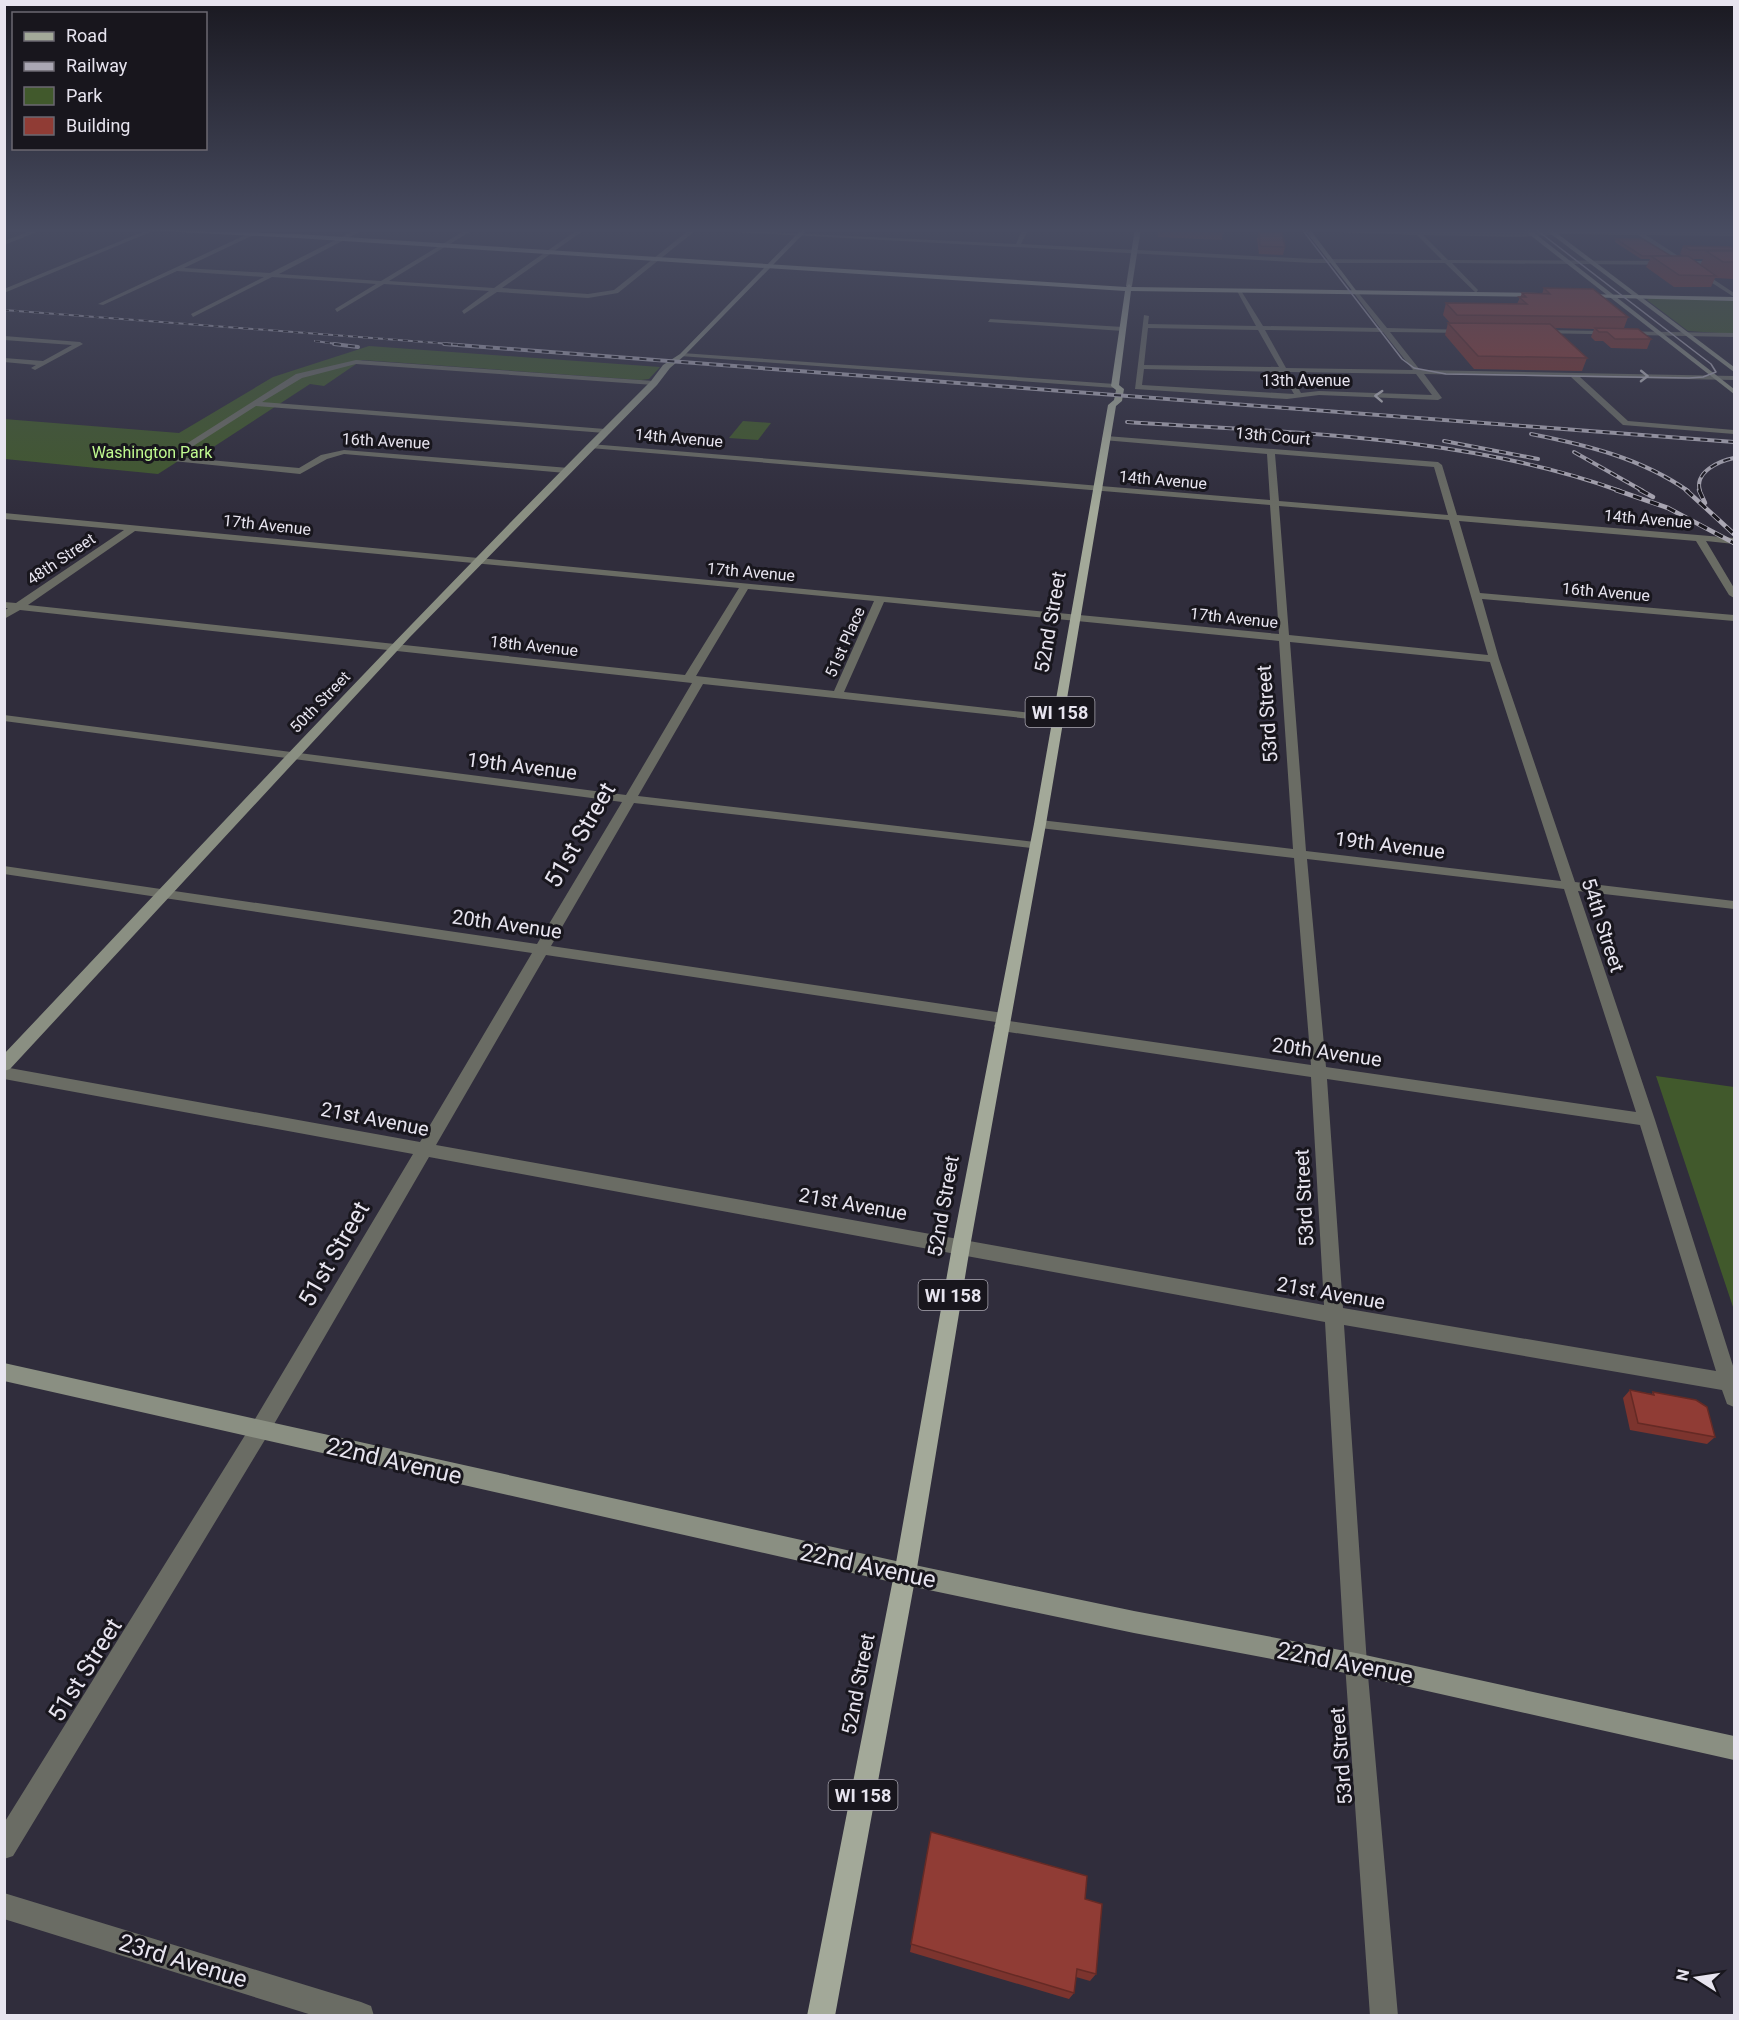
<svg xmlns="http://www.w3.org/2000/svg" width="1739" height="2020" font-family="Roboto,sans-serif">
	<style>
		.green { fill: #41592c }
		.lines { fill: none; stroke-linecap: round; stroke-linejoin: round }
		.street { fill: #6a6c64; fill-rule: evenodd }
		.secondary { fill: #8a8f82; fill-rule: evenodd }
		.primary { fill: #a3a999; fill-rule: evenodd }
		.tram { stroke: #aaa7b3; stroke-width: 1.5 }
		.rail-far2-casing { stroke: #aaa7b3; stroke-width: 2 }
		.rail-far1-casing { stroke: #aaa7b3; stroke-width: 4 }
		.rail-casing { stroke: #aaa7b3; stroke-width: 4.5 }
		.rail-far2 { stroke: #18161d; stroke-width: 1.5; stroke-dasharray: 5; stroke-linecap: butt }
		.rail-far1 { stroke: #18161d; stroke-width: 2; stroke-dasharray: 7; stroke-linecap: butt }
		.rail { stroke: #18161d; stroke-width: 3; stroke-dasharray: 9; stroke-linecap: butt }
		.wall { fill: #7c342e; fill-rule: evenodd }
		.building { fill: #903c35; stroke: #652a25; stroke-width: 1.5 }
		.oneway { stroke: #bbbabe }
		.labels { text-anchor: middle; dominant-baseline: central; stroke-width: 6; stroke-linejoin: round; paint-order: stroke }
		.far-street-label { font-size: 16px; fill: #e7e4ef; stroke: #18161d }
		.far-park-label { font-size: 16px; fill: #c0f990; stroke: #18161d }
		.shield { fill: #18161d; stroke: #a9a6b0; stroke-width: 1.5 }
		.shield-label { font-size: 18px; font-weight: bold; fill: #e7e4ef }
		.street-label { font-size: 20px; fill: #e7e4ef; stroke: #18161d }
		.near-street-label { font-size: 24px; fill: #e7e4ef; stroke: #18161d }
	</style>
	<rect width="100%" height="100%" fill="#302d3c"/>
	<g class="green">
		<path d="M 1650,298 L 1734,301 L 1734,334 L 1688,331 L 1647,300 Z"/>
		<path d="M 369,346 L 660,367 L 649,379 L 641,380 L 362,360 L 324,386 L 310,384 L 195,459 L 183,458 L 158,474 L 5,459 L 4,419 L 179,433 L 273,377 Z"/>
		<path d="M 743,421 L 771,423 L 758,440 L 729,438 Z"/>
		<path d="M 1656,1076 L 1734,1087 L 1734,1310 Z"/>
	</g>
	<g class="lines">
		<g class="street">
			<path d="M 38,228 L 47,228 L 4,245 L 4,241 Z"/>
			<path d="M 152,228 L 160,228 L 4,293 L 4,289 Z"/>
			<path d="M 260,228 L 268,228 L 184,268 L 270,273 L 359,228 L 367,228 L 279,274 L 381,281 L 469,228 L 476,228 L 389,281 L 494,288 L 580,228 L 587,228 L 502,288 L 588,294 L 614,290 L 689,230 L 685,228 L 1016,244 L 1023,228 L 1029,228 L 1021,244 L 1313,259 L 1442,260 L 1417,235 L 1305,231 L 1413,231 L 1415,228 L 1420,231 C 1525,233 1629,228 1734,232 L 1734,236 L 1646,235 L 1686,261 L 1734,261 L 1734,265 L 1692,265 L 1734,293 L 1734,297 L 1684,265 L 1452,263 L 1478,290 L 1476,293 L 1445,263 L 1313,263 L 696,230 L 618,293 L 588,298 L 497,292 L 464,314 L 462,311 L 489,291 L 384,284 L 337,312 L 335,309 L 376,284 L 272,277 L 193,317 L 191,314 L 264,277 L 177,271 L 103,305 L 98,304 ZM 1564,234 L 1638,235 L 1678,261 L 1448,260 L 1423,235 L 1520,237 Z"/>
			<path d="M 1240,289 L 1263,326 L 1380,328 L 1353,292 L 1356,290 L 1387,328 L 1468,330 L 1466,333 L 1390,332 L 1420,370 L 1734,376 L 1734,380 L 1580,377 L 1628,421 L 1734,430 L 1734,434 L 1623,425 L 1571,377 L 1424,374 L 1442,398 L 1438,400 L 1319,395 L 1287,399 L 1135,389 L 1144,315 L 1149,316 L 1148,324 L 1256,326 L 1237,291 ZM 1148,328 L 1258,330 L 1279,367 L 1144,365 ZM 1265,330 L 1383,332 L 1413,370 L 1286,368 ZM 1144,369 L 1281,372 L 1294,394 L 1142,385 ZM 1289,372 L 1416,374 L 1432,395 L 1319,391 L 1301,393 Z"/>
			<path d="M 990,319 L 1123,327 L 1126,329 L 1123,331 L 988,322 Z"/>
			<path d="M 1541,330 L 1734,333 L 1734,337 L 1539,333 Z"/>
			<path d="M 4,336 L 80,342 L 83,344 L 35,370 L 31,368 L 36,365 L 4,362 L 4,358 L 43,361 L 72,345 L 4,340 Z"/>
			<path d="M 682,353 L 1115,384 L 1119,386 L 1115,388 L 680,356 Z"/>
			<path d="M 356,360 L 654,381 L 658,383 L 654,385 L 356,364 L 302,378 L 262,402 L 605,429 L 609,431 L 605,433 L 256,406 L 176,457 L 299,468 L 321,455 L 344,450 L 569,468 L 569,472 L 566,473 L 344,454 L 327,459 L 300,474 L 173,461 L 167,456 L 296,374 Z"/>
			<path d="M 1106,436 L 1438,462 L 1442,465 L 1457,515 L 1734,538 L 1734,544 L 1706,541 L 1734,588 L 1734,598 L 1729,595 L 1696,541 L 1459,521 L 1480,593 L 1734,615 L 1734,621 L 1482,599 L 1499,659 L 1575,882 L 1734,901 L 1734,909 L 1578,891 L 1655,1120 L 1734,1369 L 1734,1407 L 1727,1404 L 1722,1390 L 1344,1325 L 1367,1664 L 1398,2016 L 1370,2016 L 1345,1664 L 1325,1322 L 429,1157 L 266,1438 L 13,1856 L 4,1859 L 4,1823 L 252,1424 L 413,1154 L 4,1079 L 4,1067 L 420,1142 L 532,953 L 4,874 L 4,866 L 537,944 L 622,802 L 4,721 L 4,715 L 626,795 L 692,683 L 20,610 L 4,619 L 4,611 L 8,608 L 4,608 L 4,602 L 16,603 L 124,530 L 4,519 L 4,513 L 1279,634 L 1270,505 L 590,448 L 586,446 L 590,444 L 1270,500 L 1267,454 L 1103,440 L 1102,438 ZM 1275,454 L 1434,467 L 1448,515 L 1279,501 ZM 1279,506 L 1449,520 L 1488,655 L 1289,635 ZM 135,531 L 739,588 L 685,675 L 28,605 ZM 748,589 L 874,601 L 834,691 L 696,676 ZM 884,602 L 1279,641 L 1293,849 L 1040,820 L 1034,824 L 1040,828 L 1294,858 L 1311,1065 L 1009,1021 L 1011,1018 L 1008,1014 L 1003,1013 L 551,946 L 634,803 L 1040,849 L 1042,846 L 1035,842 L 638,796 L 703,684 L 1059,722 L 1065,719 L 1059,716 L 844,692 ZM 1290,642 L 1490,662 L 1561,881 L 1306,851 ZM 1307,859 L 1564,889 L 1636,1112 L 1326,1067 ZM 546,955 L 996,1022 L 994,1026 L 997,1030 L 1002,1031 L 1311,1077 L 1324,1305 L 436,1145 ZM 1327,1079 L 1640,1125 L 1716,1371 L 1343,1308 Z"/>
			<path d="M 4,1893 L 361,2002 L 371,2006 L 374,2016 L 315,2016 L 4,1919 Z"/>
		</g>
		<g class="secondary">
			<path d="M 803,228 L 809,228 L 684,356 L 670,368 L 657,385 L 410,637 L 10,1069 L 4,1071 L 4,1054 C 218,828 430,600 651,381 L 663,365 L 680,354 Z"/>
			<path d="M 1135,228 L 1141,228 L 1132,286 L 1129,288 L 1126,286 Z"/>
			<path d="M 1303,228 L 1309,228 L 1358,293 L 1354,293 Z"/>
			<path d="M 1521,228 L 1528,228 L 1734,389 L 1734,394 Z"/>
			<path d="M 1543,228 L 1550,228 L 1734,367 L 1734,372 Z"/>
			<path d="M 4,1363 L 905,1563 L 1134,1611 L 1356,1653 L 1734,1736 L 1734,1760 L 1356,1675 L 1134,1633 L 905,1585 L 4,1381 Z"/>
		</g>
		<g class="primary">
			<path d="M 104,228 L 297,234 L 1126,287 L 1129,284 L 1132,287 L 1539,293 L 1542,295 L 1539,297 L 1131,291 L 1119,385 L 1124,389 L 1122,401 L 1116,406 L 1046,824 L 970,1247 L 916,1574 L 835,2016 L 807,2016 L 894,1574 L 952,1247 L 1034,824 L 1108,405 L 1114,400 L 1116,390 L 1111,386 L 1125,291 L 297,238 Z"/>
			<path d="M 1581,294 L 1734,297 L 1734,301 L 1579,297 Z"/>
		</g>
		<path class="tram" d="M 1301,228 L 1402,359 L 1414,368 L 1446,374 L 1689,378 L 1703,377 L 1716,372 L 1711,364 L 1534,228"/>
		<defs>
			<g id="rail-far2">
				<path d="M 4,310 L 464,345"/>
				<path d="M 315,341 L 344,345"/>
			</g>
			<g id="rail-far1">
				<path d="M 334,344 L 358,347"/>
				<path d="M 444,344 L 1734,442"/>
				<path d="M 1127,422 C 1289,433 1466,435 1620,491"/>
				<path d="M 1531,434 C 1586,445 1641,458 1688,491"/>
				<path d="M 1444,441 L 1538,459"/>
				<path d="M 1574,452 L 1643,491"/>
				<path d="M 1700,491 C 1694,472 1719,461 1734,458"/>
			</g>
			<g id="rail">
				<path d="M 1616,490 L 1668,508 L 1734,543"/>
				<path d="M 1640,490 L 1653,497"/>
				<path d="M 1686,490 L 1734,534"/>
				<path d="M 1699,490 L 1705,503"/>
			</g>
		</defs>
		<use href="#rail-far2" class="rail-far2-casing"/>
		<use href="#rail-far1" class="rail-far1-casing"/>
		<use href="#rail" class="rail-casing"/>
		<use href="#rail-far2" class="rail-far2"/>
		<use href="#rail-far1" class="rail-far1"/>
		<use href="#rail" class="rail"/>
	</g>
	<g class="wall">
		<path d="M 1158,228 L 1223,228 L 1223,232 L 1222,240 L 1158,237 Z"/>
		<path d="M 1259,231 L 1285,247 L 1283,255 L 1259,254 L 1257,239 Z"/>
		<path d="M 1616,239 L 1671,256 L 1683,256 L 1680,254 L 1683,246 L 1734,249 L 1734,279 L 1715,278 L 1711,287 L 1674,287 L 1646,267 L 1650,259 L 1641,259 L 1615,242 ZM 1692,259 L 1703,259 L 1700,265 Z"/>
		<path d="M 1544,288 L 1628,317 L 1624,328 L 1651,339 L 1647,349 L 1611,348 L 1603,341 L 1595,341 L 1591,337 L 1594,329 L 1554,328 L 1587,358 L 1582,371 L 1474,369 L 1445,335 L 1448,323 L 1450,323 L 1443,315 L 1446,303 L 1517,304 L 1522,293 L 1542,294 Z"/>
		<path d="M 1630,1390 L 1652,1394 L 1653,1392 L 1715,1437 L 1707,1444 L 1630,1430 L 1623,1398 Z"/>
		<path d="M 931,1832 L 1085,1899 L 1096,1974 L 1090,1981 L 1076,1977 L 1074,1993 L 1069,1999 L 910,1952 Z"/>
	</g>
	<g class="building">
		<path d="M 1159,228 L 1223,228 L 1223,232 L 1159,229 Z"/>
		<path d="M 1259,231 L 1282,232 L 1285,247 L 1260,246 Z"/>
		<path d="M 1616,239 L 1643,239 L 1671,256 L 1642,256 Z"/>
		<path d="M 1683,246 L 1731,247 L 1734,249 L 1734,250 L 1690,250 Z"/>
		<path d="M 1706,251 L 1734,251 L 1734,262 L 1723,262 Z"/>
		<path d="M 1651,256 L 1688,256 L 1716,276 L 1679,275 Z"/>
		<path d="M 1544,288 L 1593,289 L 1628,317 L 1457,315 L 1446,303 L 1527,304 L 1519,297 L 1526,297 L 1522,293 L 1550,294 Z"/>
		<path d="M 1448,323 L 1550,324 L 1587,358 L 1478,356 Z"/>
		<path d="M 1595,328 L 1638,329 L 1651,339 L 1615,339 L 1607,332 L 1599,332 Z"/>
		<path d="M 1630,1390 L 1654,1395 L 1653,1392 L 1696,1400 L 1707,1407 L 1715,1437 L 1638,1423 Z"/>
		<path d="M 931,1832 L 1087,1876 L 1085,1899 L 1102,1904 L 1096,1974 L 1077,1969 L 1074,1993 L 911,1944 Z"/>
	</g>
	<defs><path id="oneway-chevron" d="M-2-3.5L2.5 0L-2 3.5" fill="none" stroke-width="1.6" stroke-linecap="round" stroke-linejoin="round" transform="scale(1.5)"/></defs>
	<g class="oneway">
		<use href="#oneway-chevron" transform="translate(1644 376) rotate(1)"/>
		<use href="#oneway-chevron" transform="translate(1379 396) rotate(-177)"/>
	</g>
	<linearGradient id="sky" x2="0" y2="1"><stop stop-color="#1a1921"/><stop offset="0.45" stop-color="#484c61"/><stop offset="1" stop-color="#484c61" stop-opacity="0"/></linearGradient>
	<rect width="1739" height="511" fill="url(#sky)"/>
	<g class="labels">
		<g class="far-street-label">
			<text x="1306" y="380">13th Avenue</text>
			<text transform="translate(1273 436) rotate(5)">13th Court</text>
			<text transform="translate(679 438) rotate(5)">14th Avenue</text>
			<text transform="translate(386 441) rotate(3)">16th Avenue</text>
			<text transform="translate(1163 480) rotate(5)">14th Avenue</text>
			<text transform="translate(1648 519) rotate(5)">14th Avenue</text>
			<text transform="translate(267 525) rotate(6)">17th Avenue</text>
			<text transform="translate(61 559) rotate(-34)">48th Street</text>
			<text transform="translate(751 572) rotate(5)">17th Avenue</text>
			<text transform="translate(1606 592) rotate(5)">16th Avenue</text>
			<text transform="translate(1234 618) rotate(6)">17th Avenue</text>
			<text transform="translate(845 642) rotate(-66)">51st Place</text>
			<text transform="translate(534 646) rotate(6)">18th Avenue</text>
			<text transform="translate(320 702) rotate(-46)">50th Street</text>
		</g>
		<g class="far-park-label">
			<text x="152" y="452">Washington Park</text>
		</g>
		<g class="shield">
			<rect x="1025.5" y="697" width="69" height="30" rx="4.5"/>
			<rect x="918.5" y="1280" width="69" height="30" rx="4.5"/>
			<rect x="828.5" y="1780" width="69" height="30" rx="4.5"/>
		</g>
		<g class="shield-label">
			<text x="1060" y="712">WI 158</text>
			<text x="953" y="1295">WI 158</text>
			<text x="863" y="1795">WI 158</text>
		</g>
		<g class="street-label">
			<text transform="translate(1050 622) rotate(-80)">52nd Street</text>
			<text transform="translate(1267 714) rotate(-94)">53rd Street</text>
			<text transform="translate(522 766) rotate(7)">19th Avenue</text>
			<text transform="translate(1390 845) rotate(7)">19th Avenue</text>
			<text transform="translate(507 924) rotate(8)">20th Avenue</text>
			<text transform="translate(1603 925) rotate(72)">54th Street</text>
			<text transform="translate(1327 1052) rotate(8)">20th Avenue</text>
			<text transform="translate(375 1119) rotate(11)">21st Avenue</text>
			<text transform="translate(1304 1198) rotate(-93)">53rd Street</text>
			<text transform="translate(853 1204) rotate(10)">21st Avenue</text>
			<text transform="translate(943 1206) rotate(-80)">52nd Street</text>
			<text transform="translate(1331 1293) rotate(10)">21st Avenue</text>
			<text transform="translate(858 1684) rotate(-79)">52nd Street</text>
			<text transform="translate(1341 1756) rotate(-95)">53rd Street</text>
		</g>
		<g class="near-street-label">
			<text transform="translate(580 835) rotate(-60)">51st Street</text>
			<text transform="translate(334 1254) rotate(-60)">51st Street</text>
			<text transform="translate(394 1461) rotate(13)">22nd Avenue</text>
			<text transform="translate(868 1566) rotate(12)">22nd Avenue</text>
			<text transform="translate(1345 1663) rotate(11)">22nd Avenue</text>
			<text transform="translate(85 1670) rotate(-58)">51st Street</text>
			<text transform="translate(183 1961) rotate(17)">23rd Avenue</text>
		</g>
	</g>
	<rect width="1739" height="2020" fill="none" stroke="#e7e4ef" stroke-width="12"/>
	<rect x="12" y="12" width="195" height="138" fill="#18161d" stroke="#6b6871" stroke-width="1.5"/>
	<rect x="24" y="32" width="30" height="9" fill="#a3a999" stroke="#6b6871" stroke-width="1.5"/>
	<text x="66" y="42" font-size="18" fill="#e7e4ef">Road</text>
	<rect x="24" y="62" width="30" height="9" fill="#aaa7b3" stroke="#6b6871" stroke-width="1.5"/>
	<text x="66" y="72" font-size="18" fill="#e7e4ef">Railway</text>
	<rect x="24" y="87" width="30" height="18" fill="#41592c" stroke="#6b6871" stroke-width="1.5"/>
	<text x="66" y="102" font-size="18" fill="#e7e4ef">Park</text>
	<rect x="24" y="117" width="30" height="18" fill="#903c35" stroke="#6b6871" stroke-width="1.5"/>
	<text x="66" y="132" font-size="18" fill="#e7e4ef">Building</text>
	<g transform="translate(1697 1978) rotate(282)" stroke="#18161d" stroke-width="4.5" paint-order="stroke">
	<path d="M0-4.5L10 22L0 15L-10 22Z" fill="#e7e4ef"/>
	<text y="-9" font-size="16" font-weight="bold" text-anchor="middle" fill="#e7e4ef">N</text>
	</g>
</svg>
